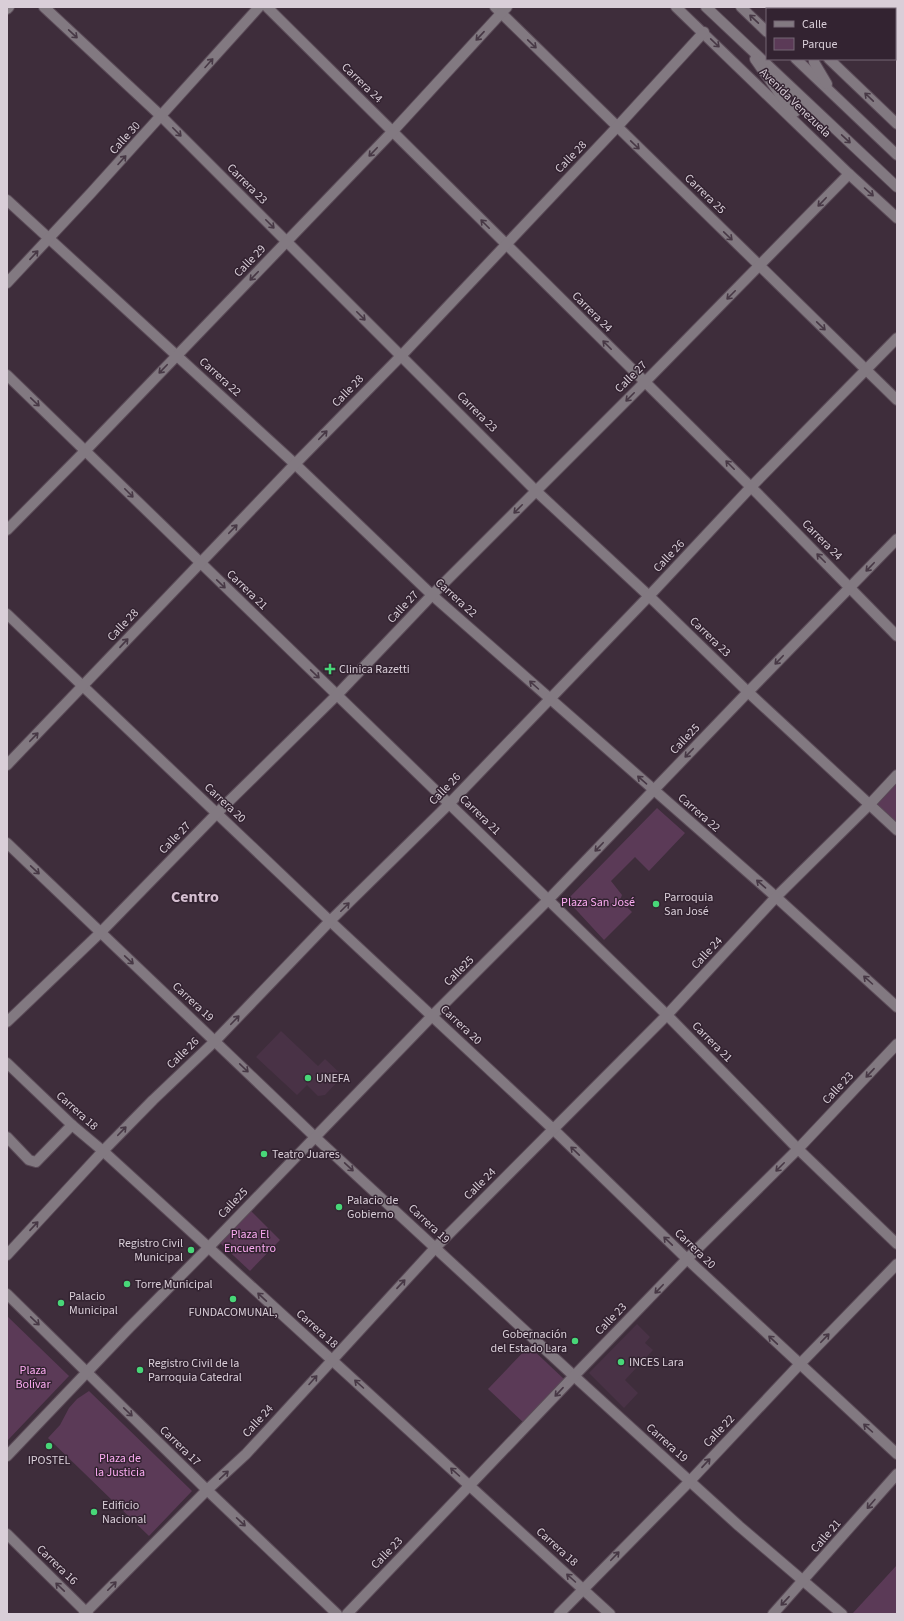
<svg xmlns="http://www.w3.org/2000/svg" width="904" height="1621" font-family="'Source Sans 3',sans-serif">
	<style>
		.built { fill: #493246 }
		.green { fill: #5b3a57 }
		.lines { fill: none; stroke-linecap: round; stroke-linejoin: round }
		.minor-casing { stroke: #5a4a57; stroke-width: 12 }
		.minor { stroke: #827981; stroke-width: 10 }
		.oneway { stroke: #473845 }
		.poi-dot { fill: #48d778; stroke: #332331; stroke-width: 1.5 }
		.labels { text-anchor: middle; dominant-baseline: central; stroke-width: 3; stroke-linejoin: round; paint-order: stroke }
		.street-label { font-size: 12px; fill: #d9ced8; stroke: #332331 }
		.poi-label { font-size: 12px; fill: #d9ced8; stroke: #332331; text-anchor: start }
		.park-label { font-size: 12px; fill: #fbabf1; stroke: #332331 }
		.district-label { font-size: 16px; font-weight: bold; fill: #d4bed0; stroke: #332331 }
	</style>
	<rect width="100%" height="100%" fill="#3e2d3b"/>
	<g class="built">
		<path d="M 281,1031 L 318,1066 L 325,1059 L 343,1076 L 325,1095 L 318,1096 L 307,1085 L 297,1095 L 256,1057 Z"/>
		<path d="M 637,1324 L 650,1337 L 645,1343 L 653,1350 L 625,1380 L 638,1393 L 624,1408 L 589,1373 Z"/>
	</g>
	<g class="green">
		<path d="M 897,782 L 897,826 L 874,805 Z"/>
		<path d="M 657,808 L 685,833 L 649,871 L 635,857 L 611,881 L 622,895 L 620,900 L 632,912 L 604,940 L 567,900 Z"/>
		<path d="M 250,1210 L 280,1240 L 250,1271 L 219,1242 Z"/>
		<path d="M 7,1316 L 69,1376 L 7,1441 Z"/>
		<path d="M 529,1346 L 566,1381 L 525,1424 L 488,1389 Z"/>
		<path d="M 89,1391 L 192,1491 L 149,1536 L 48,1438 L 60,1425 L 69,1408 L 77,1399 Z"/>
		<path d="M 897,1565 L 897,1614 L 854,1614 L 853,1613 Z"/>
	</g>
	<g class="lines">
		<defs>
			<g id="minor">
				<path d="M 44,7 L 161,116 L 536,491 L 649,596 L 748,692 L 897,830"/>
				<path d="M 267,7 L 758,494 L 897,636"/>
				<path d="M 495,7 L 897,400"/>
				<path d="M 676,7 L 849,174 L 897,218"/>
				<path d="M 706,7 L 897,187"/>
				<path d="M 741,7 L 767,32"/>
				<path d="M 775,7 L 777,9"/>
				<path d="M 7,9 L 9,7"/>
				<path d="M 755,59 L 786,103 L 795,112"/>
				<path d="M 796,59 L 897,155"/>
				<path d="M 814,59 L 814,62 L 827,84"/>
				<path d="M 829,59 L 897,124"/>
				<path d="M 7,200 L 295,464 L 432,595 L 776,897 L 897,1007"/>
				<path d="M 7,283 L 91,193 L 259,7"/>
				<path d="M 7,375 L 667,1015 L 798,1149 L 897,1244"/>
				<path d="M 7,530 L 86,450 L 393,131 L 507,7"/>
				<path d="M 7,614 L 330,921 L 553,1129 L 687,1259 L 897,1454"/>
				<path d="M 7,765 L 295,464 L 401,356 L 617,127 L 704,32"/>
				<path d="M 7,843 L 315,1137 L 574,1376 L 739,1526 L 842,1614"/>
				<path d="M 7,1022 L 100,933 L 217,813 L 337,695 L 432,595 L 645,382 L 849,174"/>
				<path d="M 7,1063 L 72,1125 L 103,1151 L 610,1614"/>
				<path d="M 7,1137 L 29,1160 L 36,1162 L 72,1125"/>
				<path d="M 7,1255 L 103,1151 L 153,1100 L 215,1041 L 330,921 L 449,804 L 649,596 L 751,487 L 897,338"/>
				<path d="M 7,1294 L 207,1490 L 337,1614"/>
				<path d="M 7,1456 L 129,1328 L 209,1247 L 432,1016 L 548,900 L 748,692 L 897,539"/>
				<path d="M 7,1534 L 88,1614"/>
				<path d="M 84,1614 L 207,1490 L 246,1454 L 436,1247 L 667,1015 L 776,897 L 869,805 L 897,775"/>
				<path d="M 347,1614 L 574,1376 L 687,1259 L 798,1149 L 897,1044"/>
				<path d="M 559,1614 L 690,1481 L 799,1365 L 897,1264"/>
				<path d="M 773,1614 L 897,1474"/>
			</g>
		</defs>
		<use href="#minor" class="minor-casing"/>
		<use href="#minor" class="minor"/>
	</g>
	<defs><path id="oneway-shaft" d="M-6 0H5M1.5-3L5.5 0L1.5 3" fill="none" stroke-width="1.6" stroke-linecap="round" stroke-linejoin="round"/></defs>
	<g class="oneway">
		<use href="#oneway-shaft" transform="translate(754 19) rotate(-137)"/>
		<use href="#oneway-shaft" transform="translate(73 34) rotate(43)"/>
		<use href="#oneway-shaft" transform="translate(480 36) rotate(133)"/>
		<use href="#oneway-shaft" transform="translate(715 43) rotate(44)"/>
		<use href="#oneway-shaft" transform="translate(532 44) rotate(44)"/>
		<use href="#oneway-shaft" transform="translate(209 63) rotate(-48)"/>
		<use href="#oneway-shaft" transform="translate(869 97) rotate(-136)"/>
		<use href="#oneway-shaft" transform="translate(177 132) rotate(45)"/>
		<use href="#oneway-shaft" transform="translate(846 139) rotate(43)"/>
		<use href="#oneway-shaft" transform="translate(635 145) rotate(44)"/>
		<use href="#oneway-shaft" transform="translate(373 152) rotate(134)"/>
		<use href="#oneway-shaft" transform="translate(122 160) rotate(-48)"/>
		<use href="#oneway-shaft" transform="translate(869 192) rotate(42)"/>
		<use href="#oneway-shaft" transform="translate(822 202) rotate(134)"/>
		<use href="#oneway-shaft" transform="translate(270 224) rotate(45)"/>
		<use href="#oneway-shaft" transform="translate(485 224) rotate(-135)"/>
		<use href="#oneway-shaft" transform="translate(728 236) rotate(44)"/>
		<use href="#oneway-shaft" transform="translate(34 255) rotate(-47)"/>
		<use href="#oneway-shaft" transform="translate(254 276) rotate(134)"/>
		<use href="#oneway-shaft" transform="translate(731 295) rotate(135)"/>
		<use href="#oneway-shaft" transform="translate(361 316) rotate(45)"/>
		<use href="#oneway-shaft" transform="translate(821 326) rotate(44)"/>
		<use href="#oneway-shaft" transform="translate(607 345) rotate(-135)"/>
		<use href="#oneway-shaft" transform="translate(163 369) rotate(134)"/>
		<use href="#oneway-shaft" transform="translate(630 397) rotate(135)"/>
		<use href="#oneway-shaft" transform="translate(35 402) rotate(44)"/>
		<use href="#oneway-shaft" transform="translate(323 435) rotate(-46)"/>
		<use href="#oneway-shaft" transform="translate(730 465) rotate(-135)"/>
		<use href="#oneway-shaft" transform="translate(129 493) rotate(45)"/>
		<use href="#oneway-shaft" transform="translate(518 509) rotate(135)"/>
		<use href="#oneway-shaft" transform="translate(233 529) rotate(-46)"/>
		<use href="#oneway-shaft" transform="translate(821 558) rotate(-135)"/>
		<use href="#oneway-shaft" transform="translate(870 567) rotate(134)"/>
		<use href="#oneway-shaft" transform="translate(221 584) rotate(44)"/>
		<use href="#oneway-shaft" transform="translate(124 643) rotate(-47)"/>
		<use href="#oneway-shaft" transform="translate(779 660) rotate(134)"/>
		<use href="#oneway-shaft" transform="translate(315 674) rotate(44)"/>
		<use href="#oneway-shaft" transform="translate(534 685) rotate(-138)"/>
		<use href="#oneway-shaft" transform="translate(34 737) rotate(-46)"/>
		<use href="#oneway-shaft" transform="translate(689 753) rotate(134)"/>
		<use href="#oneway-shaft" transform="translate(642 780) rotate(-139)"/>
		<use href="#oneway-shaft" transform="translate(599 847) rotate(134)"/>
		<use href="#oneway-shaft" transform="translate(35 870) rotate(43)"/>
		<use href="#oneway-shaft" transform="translate(761 884) rotate(-139)"/>
		<use href="#oneway-shaft" transform="translate(345 907) rotate(-45)"/>
		<use href="#oneway-shaft" transform="translate(129 960) rotate(43)"/>
		<use href="#oneway-shaft" transform="translate(868 980) rotate(-138)"/>
		<use href="#oneway-shaft" transform="translate(235 1020) rotate(-46)"/>
		<use href="#oneway-shaft" transform="translate(244 1068) rotate(44)"/>
		<use href="#oneway-shaft" transform="translate(870 1073) rotate(133)"/>
		<use href="#oneway-shaft" transform="translate(122 1131) rotate(-46)"/>
		<use href="#oneway-shaft" transform="translate(575 1151) rotate(-136)"/>
		<use href="#oneway-shaft" transform="translate(349 1167) rotate(43)"/>
		<use href="#oneway-shaft" transform="translate(780 1167) rotate(135)"/>
		<use href="#oneway-shaft" transform="translate(34 1226) rotate(-47)"/>
		<use href="#oneway-shaft" transform="translate(668 1241) rotate(-136)"/>
		<use href="#oneway-shaft" transform="translate(401 1284) rotate(-47)"/>
		<use href="#oneway-shaft" transform="translate(659 1289) rotate(134)"/>
		<use href="#oneway-shaft" transform="translate(262 1297) rotate(-137)"/>
		<use href="#oneway-shaft" transform="translate(35 1321) rotate(44)"/>
		<use href="#oneway-shaft" transform="translate(825 1338) rotate(-46)"/>
		<use href="#oneway-shaft" transform="translate(773 1340) rotate(-137)"/>
		<use href="#oneway-shaft" transform="translate(313 1380) rotate(-48)"/>
		<use href="#oneway-shaft" transform="translate(359 1384) rotate(-138)"/>
		<use href="#oneway-shaft" transform="translate(559 1392) rotate(133)"/>
		<use href="#oneway-shaft" transform="translate(128 1412) rotate(44)"/>
		<use href="#oneway-shaft" transform="translate(868 1428) rotate(-138)"/>
		<use href="#oneway-shaft" transform="translate(706 1463) rotate(-47)"/>
		<use href="#oneway-shaft" transform="translate(455 1472) rotate(-138)"/>
		<use href="#oneway-shaft" transform="translate(224 1475) rotate(-43)"/>
		<use href="#oneway-shaft" transform="translate(871 1504) rotate(131)"/>
		<use href="#oneway-shaft" transform="translate(241 1522) rotate(43)"/>
		<use href="#oneway-shaft" transform="translate(615 1556) rotate(-46)"/>
		<use href="#oneway-shaft" transform="translate(571 1578) rotate(-138)"/>
		<use href="#oneway-shaft" transform="translate(112 1586) rotate(-45)"/>
		<use href="#oneway-shaft" transform="translate(60 1587) rotate(-136)"/>
		<use href="#oneway-shaft" transform="translate(785 1601) rotate(133)"/>
	</g>
	<g class="poi-dot">
		<path d="M328 663h4v4h4v4h-4v4h-4v-4h-4v-4h4z"/>
		<circle cx="656" cy="904" r="4"/>
		<circle cx="308" cy="1078" r="4"/>
		<circle cx="264" cy="1154" r="4"/>
		<circle cx="339" cy="1207" r="4"/>
		<circle cx="191" cy="1250" r="4"/>
		<circle cx="127" cy="1284" r="4"/>
		<circle cx="233" cy="1299" r="4"/>
		<circle cx="61" cy="1303" r="4"/>
		<circle cx="575" cy="1341" r="4"/>
		<circle cx="621" cy="1362" r="4"/>
		<circle cx="140" cy="1370" r="4"/>
		<circle cx="49" cy="1446" r="4"/>
		<circle cx="94" cy="1512" r="4"/>
	</g>
	<g class="labels">
		<g class="street-label">
			<text transform="translate(362 83) rotate(44)">Carrera 24</text>
			<text transform="translate(795 103) rotate(44)">Avenida Venezuela</text>
			<text transform="translate(125 138) rotate(-48)">Calle 30</text>
			<text transform="translate(571 157) rotate(-46)">Calle 28</text>
			<text transform="translate(247 184) rotate(45)">Carrera 23</text>
			<text transform="translate(705 194) rotate(44)">Carrera 25</text>
			<text transform="translate(250 261) rotate(-46)">Calle 29</text>
			<text transform="translate(592 312) rotate(45)">Carrera 24</text>
			<text transform="translate(220 377) rotate(42)">Carrera 22</text>
			<text transform="translate(631 377) rotate(-45)">Calle 27</text>
			<text transform="translate(348 391) rotate(-46)">Calle 28</text>
			<text transform="translate(477 412) rotate(45)">Carrera 23</text>
			<text transform="translate(822 540) rotate(45)">Carrera 24</text>
			<text transform="translate(669 556) rotate(-47)">Calle 26</text>
			<text transform="translate(247 590) rotate(44)">Carrera 21</text>
			<text transform="translate(456 598) rotate(42)">Carrera 22</text>
			<text transform="translate(403 607) rotate(-47)">Calle 27</text>
			<text transform="translate(123 625) rotate(-47)">Calle 28</text>
			<text transform="translate(710 637) rotate(44)">Carrera 23</text>
			<text transform="translate(685 739) rotate(-46)">Calle25</text>
			<text transform="translate(445 789) rotate(-46)">Calle 26</text>
			<text transform="translate(225 803) rotate(43)">Carrera 20</text>
			<text transform="translate(699 813) rotate(41)">Carrera 22</text>
			<text transform="translate(480 815) rotate(44)">Carrera 21</text>
			<text transform="translate(175 838) rotate(-46)">Calle 27</text>
			<text transform="translate(707 953) rotate(-47)">Calle 24</text>
			<text transform="translate(459 971) rotate(-45)">Calle25</text>
			<text transform="translate(193 1002) rotate(43)">Carrera 19</text>
			<text transform="translate(461 1025) rotate(43)">Carrera 20</text>
			<text transform="translate(712 1042) rotate(45)">Carrera 21</text>
			<text transform="translate(183 1053) rotate(-44)">Calle 26</text>
			<text transform="translate(838 1088) rotate(-47)">Calle 23</text>
			<text transform="translate(77 1111) rotate(42)">Carrera 18</text>
			<text transform="translate(480 1184) rotate(-45)">Calle 24</text>
			<text transform="translate(233 1203) rotate(-46)">Calle25</text>
			<text transform="translate(429 1224) rotate(43)">Carrera 19</text>
			<text transform="translate(695 1249) rotate(44)">Carrera 20</text>
			<text transform="translate(611 1319) rotate(-46)">Calle 23</text>
			<text transform="translate(317 1329) rotate(42)">Carrera 18</text>
			<text transform="translate(258 1421) rotate(-48)">Calle 24</text>
			<text transform="translate(719 1431) rotate(-47)">Calle 22</text>
			<text transform="translate(667 1443) rotate(42)">Carrera 19</text>
			<text transform="translate(180 1446) rotate(44)">Carrera 17</text>
			<text transform="translate(826 1536) rotate(-49)">Calle 21</text>
			<text transform="translate(557 1547) rotate(42)">Carrera 18</text>
			<text transform="translate(387 1553) rotate(-46)">Calle 23</text>
			<text transform="translate(57 1565) rotate(44)">Carrera 16</text>
		</g>
		<g class="poi-label">
			<text x="339" y="669">Clinica Razetti</text>
			<text x="664" y="897">Parroquia<tspan x="664" dy="14">San José</tspan></text>
			<text x="316" y="1078">UNEFA</text>
			<text x="272" y="1154">Teatro Juares</text>
			<text x="347" y="1200">Palacio de<tspan x="347" dy="14">Gobierno</tspan></text>
			<text x="183" y="1243" text-anchor="end">Registro Civil<tspan x="183" dy="14">Municipal</tspan></text>
			<text x="135" y="1284">Torre Municipal</text>
			<text x="69" y="1296">Palacio<tspan x="69" dy="14">Municipal</tspan></text>
			<text x="233" y="1312" text-anchor="middle">FUNDACOMUNAL,</text>
			<text x="567" y="1334" text-anchor="end">Gobernación<tspan x="567" dy="14">del Estado Lara</tspan></text>
			<text x="629" y="1362">INCES Lara</text>
			<text x="148" y="1363">Registro Civil de la<tspan x="148" dy="14">Parroquia Catedral</tspan></text>
			<text x="49" y="1460" text-anchor="middle">IPOSTEL</text>
			<text x="102" y="1505">Edificio<tspan x="102" dy="14">Nacional</tspan></text>
		</g>
		<g class="park-label">
			<text x="598" y="902">Plaza San José</text>
			<text x="250" y="1234">Plaza El<tspan x="250" dy="14">Encuentro</tspan></text>
			<text x="33" y="1370">Plaza<tspan x="33" dy="14">Bolívar</tspan></text>
			<text x="120" y="1458">Plaza de<tspan x="120" dy="14">la Justicia</tspan></text>
		</g>
		<g class="district-label">
			<text x="195" y="897">Centro</text>
		</g>
	</g>
	<rect width="904" height="1621" fill="none" stroke="#d9ced8" stroke-width="16"/>
	<rect x="766" y="8" width="130" height="52" fill="#332331" stroke="#756774"/>
	<rect x="774" y="21" width="20" height="6" fill="#827981" stroke="#756774"/>
	<text x="802" y="28" font-size="12" fill="#d9ced8">Calle</text>
	<rect x="774" y="38" width="20" height="12" fill="#5b3a57" stroke="#756774"/>
	<text x="802" y="48" font-size="12" fill="#d9ced8">Parque</text>
</svg>
